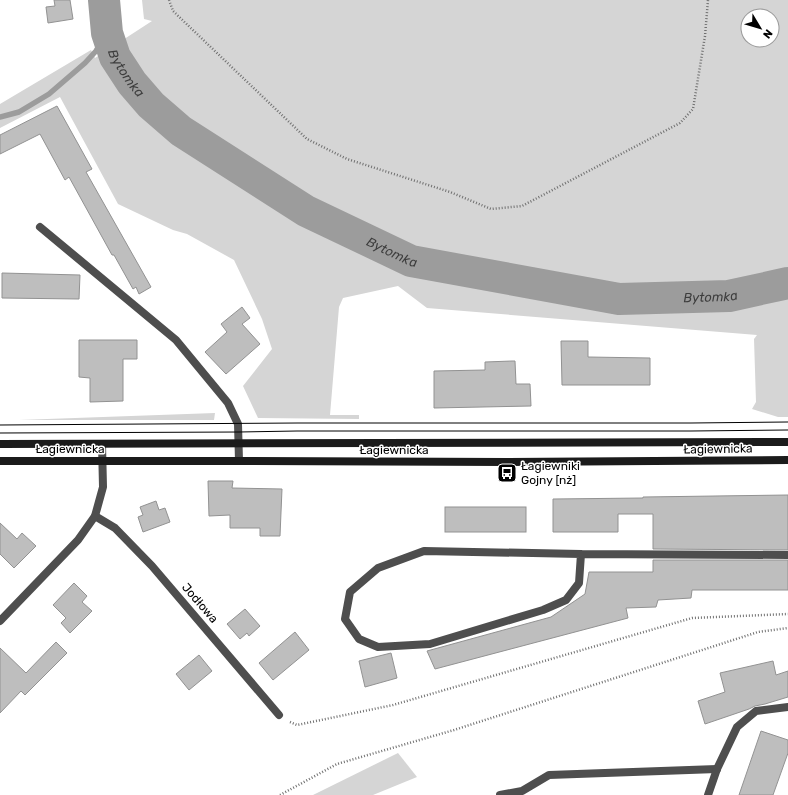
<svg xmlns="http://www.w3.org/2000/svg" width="788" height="795" font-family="Rubik,sans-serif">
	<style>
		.green { fill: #d5d5d5; fill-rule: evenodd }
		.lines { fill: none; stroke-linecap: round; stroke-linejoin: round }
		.stream { stroke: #9c9c9c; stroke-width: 5.5 }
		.river { stroke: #9c9c9c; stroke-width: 32 }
		.building { fill: #bebebe; stroke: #929292 }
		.path { stroke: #707070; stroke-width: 2.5; stroke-dasharray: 1 2; stroke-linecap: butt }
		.lane { stroke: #4e4e4e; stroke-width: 8 }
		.street { stroke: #4e4e4e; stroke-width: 8 }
		.secondary { stroke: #1b1b1b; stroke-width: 8 }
		.tram { stroke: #000; stroke-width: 1 }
		.labels { text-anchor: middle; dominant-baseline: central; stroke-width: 3; stroke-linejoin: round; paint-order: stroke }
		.street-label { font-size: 12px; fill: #000; stroke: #fff }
		.poi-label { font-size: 12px; fill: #000; stroke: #fff; text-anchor: start }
		.water-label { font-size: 13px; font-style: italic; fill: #3d3d3d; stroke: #fff }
	</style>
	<rect width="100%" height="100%" fill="#fff"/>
	<g class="green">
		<path d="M 142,0 L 788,0 L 788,417 L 778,417 L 752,409 L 756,402 L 754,339 L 757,335 L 427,308 L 398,286 L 343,298 L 339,307 L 330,415 L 359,415 L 359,419 L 258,418 L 243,386 L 272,349 L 262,319 L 234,260 L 187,234 L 173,230 L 118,204 L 60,97 L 0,128 L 0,104 L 91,50 L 95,58 L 152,21 L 144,19 ZM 748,16 L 772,16 L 772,40 L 748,40 Z"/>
		<path d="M 215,413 L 214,420 L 19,420 Z"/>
		<path d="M 398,753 L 417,777 L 373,795 L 313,795 Z"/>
	</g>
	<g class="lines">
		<path class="stream" d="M 0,117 L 19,112 L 49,94 L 85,63 L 96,51 L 107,33"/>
		<path class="river" id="s1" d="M 104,0 L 107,33 L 115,57 L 132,83 L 151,105 L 181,131 L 306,211 L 411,261 L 619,299 L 729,296 L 788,283"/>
	</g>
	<g class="building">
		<path d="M 54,0 L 70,0 L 73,19 L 48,23 L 46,7 L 55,6 Z"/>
		<path d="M 57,106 L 92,169 L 86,172 L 151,287 L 139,294 L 136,287 L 133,289 L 114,255 L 112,255 L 69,177 L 65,180 L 40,134 L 0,154 L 0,135 Z"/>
		<path d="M 2,273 L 80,275 L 79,299 L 2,298 Z"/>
		<path d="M 242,307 L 250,318 L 242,324 L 260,344 L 226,374 L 205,352 L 227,332 L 221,324 Z"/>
		<path d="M 79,340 L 137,340 L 137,359 L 123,359 L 123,401 L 90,402 L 90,378 L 79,377 Z"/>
		<path d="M 561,341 L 588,341 L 588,357 L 650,358 L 650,385 L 562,385 Z"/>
		<path d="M 512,361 L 515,361 L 516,384 L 530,384 L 531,406 L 434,408 L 434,371 L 485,370 L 485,362 Z"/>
		<path d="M 208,481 L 233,481 L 232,488 L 282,489 L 280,536 L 260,536 L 260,528 L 230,528 L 230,515 L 209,516 Z"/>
		<path d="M 788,495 L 788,550 L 653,549 L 653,514 L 618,514 L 618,532 L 553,532 L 553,499 L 643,498 L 643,497 Z"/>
		<path d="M 156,501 L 159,510 L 165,508 L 170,522 L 143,532 L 138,517 L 143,515 L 140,507 Z"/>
		<rect x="445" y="507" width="81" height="25"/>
		<path d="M 0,523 L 17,539 L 22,533 L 36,546 L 14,568 L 0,554 Z"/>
		<path d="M 653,560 L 788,560 L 788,590 L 692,590 L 691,598 L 658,600 L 656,607 L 626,608 L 628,618 L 435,669 L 427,651 L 551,617 L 585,594 L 589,572 L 653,572 Z"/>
		<path d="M 74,583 L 87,596 L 82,602 L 92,611 L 70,633 L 61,623 L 66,618 L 53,605 Z"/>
		<path d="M 245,609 L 260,626 L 249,636 L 247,633 L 240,639 L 227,624 Z"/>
		<path d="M 295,632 L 309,650 L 273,680 L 259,663 Z"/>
		<path d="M 56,642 L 67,653 L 25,695 L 21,691 L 0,713 L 0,648 L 26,673 Z"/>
		<path d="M 391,653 L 397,678 L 365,687 L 359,661 Z"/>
		<path d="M 199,655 L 212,671 L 189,690 L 176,674 Z"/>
		<path d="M 773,661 L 776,675 L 788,671 L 788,697 L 765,704 L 755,706 L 749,709 L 705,724 L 698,701 L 725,692 L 720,673 Z"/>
		<path d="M 761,731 L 788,740 L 788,753 L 773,795 L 739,795 Z"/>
	</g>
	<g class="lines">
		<g class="path">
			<path d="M 169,0 L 173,11 L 307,139 L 347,159 L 450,192 L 491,209 L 522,206 L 680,123 L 693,109 L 705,36 L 708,0"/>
			<path d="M 290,722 L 297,725 L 393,705 L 692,618 L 788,614"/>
			<path d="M 280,795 L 337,764 L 454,730 L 758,632 L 788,628"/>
		</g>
		<g class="lane">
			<path d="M 40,227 L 176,340 L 228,403 L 238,424 L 239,461"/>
			<path d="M 581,554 L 579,583 L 566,600 L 543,610 L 430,644 L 378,647 L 359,639 L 345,619 L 350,592 L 378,568 L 424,551 L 581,554 L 788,555"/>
			<path d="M 500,795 L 522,791 L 549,775 L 717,769"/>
			<path d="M 708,795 L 717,769 L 737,727 L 756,711 L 788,707"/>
		</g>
		<g class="street">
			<path d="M 95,516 L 115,528 L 152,566 L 279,715"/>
			<path d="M 0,621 L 78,540 L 95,516 L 103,487 L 102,444"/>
		</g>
		<g class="secondary">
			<path d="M 0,444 L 788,442"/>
			<path d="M 0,461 L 239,461 L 506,462 L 788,460"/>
		</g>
		<g class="tram">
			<path d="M 0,425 L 298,423 L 691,423 L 788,422"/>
			<path d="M 0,433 L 239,432 L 297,431 L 691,431 L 788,430"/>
		</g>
	</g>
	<defs>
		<symbol id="bus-square" viewBox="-11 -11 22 22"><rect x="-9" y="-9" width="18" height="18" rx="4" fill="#000" stroke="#fff"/><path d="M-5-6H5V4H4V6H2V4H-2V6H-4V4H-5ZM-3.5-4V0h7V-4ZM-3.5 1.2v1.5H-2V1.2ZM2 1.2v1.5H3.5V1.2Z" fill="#fff"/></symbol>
	</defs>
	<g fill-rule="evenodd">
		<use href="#bus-square" x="496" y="462" width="22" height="22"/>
	</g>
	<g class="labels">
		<g class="street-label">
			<text x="70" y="449">Łagiewnicka</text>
			<text transform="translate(718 449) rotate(-1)">Łagiewnicka</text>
			<text x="394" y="450">Łagiewnicka</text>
			<text transform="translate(200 603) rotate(49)">Jodłowa</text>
		</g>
		<g class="poi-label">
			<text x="521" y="466">Łagiewniki<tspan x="521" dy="14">Gojny [nż]</tspan></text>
		</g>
		<g class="water-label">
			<text stroke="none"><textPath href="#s1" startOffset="78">Bytomka</textPath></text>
			<text stroke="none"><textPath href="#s1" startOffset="402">Bytomka</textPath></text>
			<text stroke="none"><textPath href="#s1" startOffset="726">Bytomka</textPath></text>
		</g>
	</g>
	<g transform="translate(760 28) rotate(128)"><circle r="19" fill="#ffffff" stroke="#999999"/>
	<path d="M0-3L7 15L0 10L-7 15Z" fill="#000000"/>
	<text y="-6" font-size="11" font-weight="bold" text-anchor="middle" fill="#000000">N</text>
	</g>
</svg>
